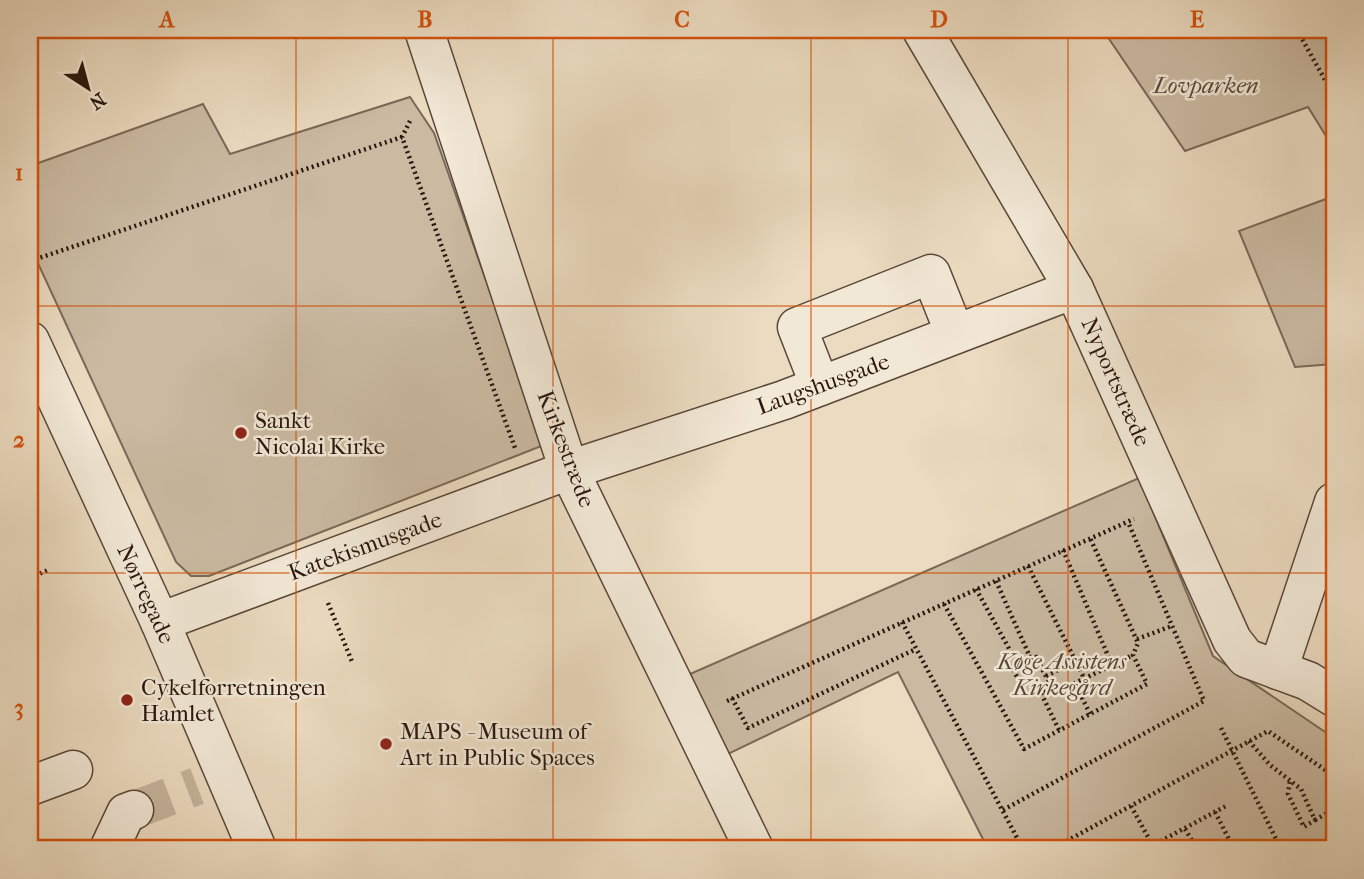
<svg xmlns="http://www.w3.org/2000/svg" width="1364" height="879" font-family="'IM FELL French Canon',serif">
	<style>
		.green { fill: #cabaa2; stroke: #7a6858; stroke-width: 2 }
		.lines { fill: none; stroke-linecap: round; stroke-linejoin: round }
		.minor-tunnel { stroke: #c4b49c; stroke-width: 38; stroke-dasharray: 38 19; stroke-linecap: butt }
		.minor-casing { stroke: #5a473a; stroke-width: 41 }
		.path { stroke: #29160e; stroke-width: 4.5; stroke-dasharray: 2 3.5; stroke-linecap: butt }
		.minor { stroke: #f2e8d6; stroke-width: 38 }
		.grid { fill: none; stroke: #d5520c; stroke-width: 2; stroke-opacity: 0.55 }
		.poi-dot { fill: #8f2418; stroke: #f2e8d6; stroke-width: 2.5 }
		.labels { text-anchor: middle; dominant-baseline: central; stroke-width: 5; stroke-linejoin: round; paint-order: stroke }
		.park-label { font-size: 23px; font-style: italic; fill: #59473a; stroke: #f2e8d6 }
		.street-label { font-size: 23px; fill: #29160e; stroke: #f2e8d6 }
		.poi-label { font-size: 23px; fill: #29160e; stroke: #f2e8d6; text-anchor: start }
		.neatline { fill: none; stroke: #d5520c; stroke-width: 2.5 }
		.grid-label { font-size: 23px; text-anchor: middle; font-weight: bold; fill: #d5520c }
	</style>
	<rect width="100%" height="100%" fill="#ebdbc0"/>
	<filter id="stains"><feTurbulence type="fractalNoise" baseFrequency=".00286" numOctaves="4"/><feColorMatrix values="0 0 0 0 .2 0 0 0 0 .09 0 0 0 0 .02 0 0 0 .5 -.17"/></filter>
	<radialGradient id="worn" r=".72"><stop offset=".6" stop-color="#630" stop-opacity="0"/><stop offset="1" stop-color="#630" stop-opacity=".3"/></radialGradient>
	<g class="green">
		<path d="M 1103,30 L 1334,30 L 1334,149 L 1308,107 L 1185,151 Z"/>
		<path d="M 410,97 L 434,133 L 544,445 L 209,576 L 191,576 L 176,562 L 30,246 L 30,166 L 203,104 L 230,154 Z"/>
		<path d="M 1334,196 L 1334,364 L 1295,367 L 1239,231 Z"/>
		<path d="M 1139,478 L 1213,656 L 1334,738 L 1334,849 L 988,849 L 898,672 L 728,754 L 690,674 Z"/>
	</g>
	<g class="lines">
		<path class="minor-tunnel" d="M 134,810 L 197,786"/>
		<defs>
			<g id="minor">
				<path d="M 424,30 L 569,470 L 754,849"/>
				<path d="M 922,30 L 1074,289 L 1232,640 L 1246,658 L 1308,681 L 1334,697"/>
				<path d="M 30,341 L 160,622 L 257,849"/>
				<path d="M 820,386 L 797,327 L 931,274 L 955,334"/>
				<path d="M 160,622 L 569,470 L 784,400 L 1074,289"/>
				<path d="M 1278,670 L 1334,502"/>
				<path d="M 30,786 L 73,770"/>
				<path d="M 109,849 L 126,813 L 134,810"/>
			</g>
		</defs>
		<use href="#minor" class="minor-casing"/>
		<g class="path">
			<path d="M 1297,30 L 1334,96"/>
			<path d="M 410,121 L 402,137 L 515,448"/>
			<path d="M 30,261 L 402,137"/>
			<path d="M 1063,550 L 1112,665"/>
			<path d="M 1028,566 L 1084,678"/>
			<path d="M 30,578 L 48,570"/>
			<path d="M 996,581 L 1030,657"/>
			<path d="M 976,589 L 1017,663 L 1035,655 L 1052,688 L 1041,693 L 1059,730"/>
			<path d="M 328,603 L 353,664"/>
			<path d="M 944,604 L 1024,749 L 1147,684 L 1133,655 L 1138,643 L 1090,538"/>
			<path d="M 902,622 L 1023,849"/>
			<path d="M 1137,639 L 1172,626"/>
			<path d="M 1017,663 L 1011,666 L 1026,693"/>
			<path d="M 1046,676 L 1076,661"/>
			<path d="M 732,698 L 748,728 L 916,649"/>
			<path d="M 727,701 L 1134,519"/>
			<path d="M 1090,714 L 1075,683 L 1133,655"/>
			<path d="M 1221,728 L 1281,849"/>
			<path d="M 1249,741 L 1270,765 L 1301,789 L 1315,820 L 1304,827 L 1288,794 L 1290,780"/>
			<path d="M 1131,806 L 1153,846"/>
			<path d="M 1003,810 L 1204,701 L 1128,522"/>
			<path d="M 1215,812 L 1234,849"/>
			<path d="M 1315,820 L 1332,810"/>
			<path d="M 1185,829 L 1197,849"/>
			<path d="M 1052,849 L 1268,731 L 1334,776"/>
			<path d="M 1146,849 L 1226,806"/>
			<path d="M 1333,849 L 1334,849"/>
		</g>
		<use href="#minor" class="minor"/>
	</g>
	<path class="grid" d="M 296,30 L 296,849M 553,30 L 553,849M 811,30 L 811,849M 1068,30 L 1068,849M 30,306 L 1334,306M 30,573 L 1334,573"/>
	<g class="poi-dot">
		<circle cx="241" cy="433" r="7"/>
		<circle cx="127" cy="700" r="7"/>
		<circle cx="386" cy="744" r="7"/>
	</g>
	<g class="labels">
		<g class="park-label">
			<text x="1206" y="85">Lovparken</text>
			<text x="1062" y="661">Køge Assistens<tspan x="1062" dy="26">Kirkegård</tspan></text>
		</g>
		<g class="street-label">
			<text transform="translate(1116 382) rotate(66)">Nyportstræde</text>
			<text transform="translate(823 384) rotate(-20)">Laugshusgade</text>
			<text transform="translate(566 449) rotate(69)">Kirkestræde</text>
			<text transform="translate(365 546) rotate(-20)">Katekismusgade</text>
			<text transform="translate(146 594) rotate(65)">Nørregade</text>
		</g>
		<g class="poi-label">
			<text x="255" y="420">Sankt<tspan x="255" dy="26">Nicolai Kirke</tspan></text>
			<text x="141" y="687">Cykelforretningen<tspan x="141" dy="26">Hamlet</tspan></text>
			<text x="400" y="731">MAPS - Museum of<tspan x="400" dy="26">Art in Public Spaces</tspan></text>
		</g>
	</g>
	<rect width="1364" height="879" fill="none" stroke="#ebdbc0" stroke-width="77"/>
	<g transform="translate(88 88) rotate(144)" stroke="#f2e8d6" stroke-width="5" paint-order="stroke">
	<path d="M0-5L12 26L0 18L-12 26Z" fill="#29160e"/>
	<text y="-10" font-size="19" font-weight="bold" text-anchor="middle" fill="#29160e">N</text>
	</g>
	<rect x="38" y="38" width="1288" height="802" class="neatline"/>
	<g class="grid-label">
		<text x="167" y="27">A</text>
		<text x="425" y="27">B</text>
		<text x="682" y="27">C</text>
		<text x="939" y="27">D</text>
		<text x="1197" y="27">E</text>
		<text x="19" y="180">1</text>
		<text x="19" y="447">2</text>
		<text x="19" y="715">3</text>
	</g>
	<rect width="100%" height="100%" filter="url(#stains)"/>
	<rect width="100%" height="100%" fill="url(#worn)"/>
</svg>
